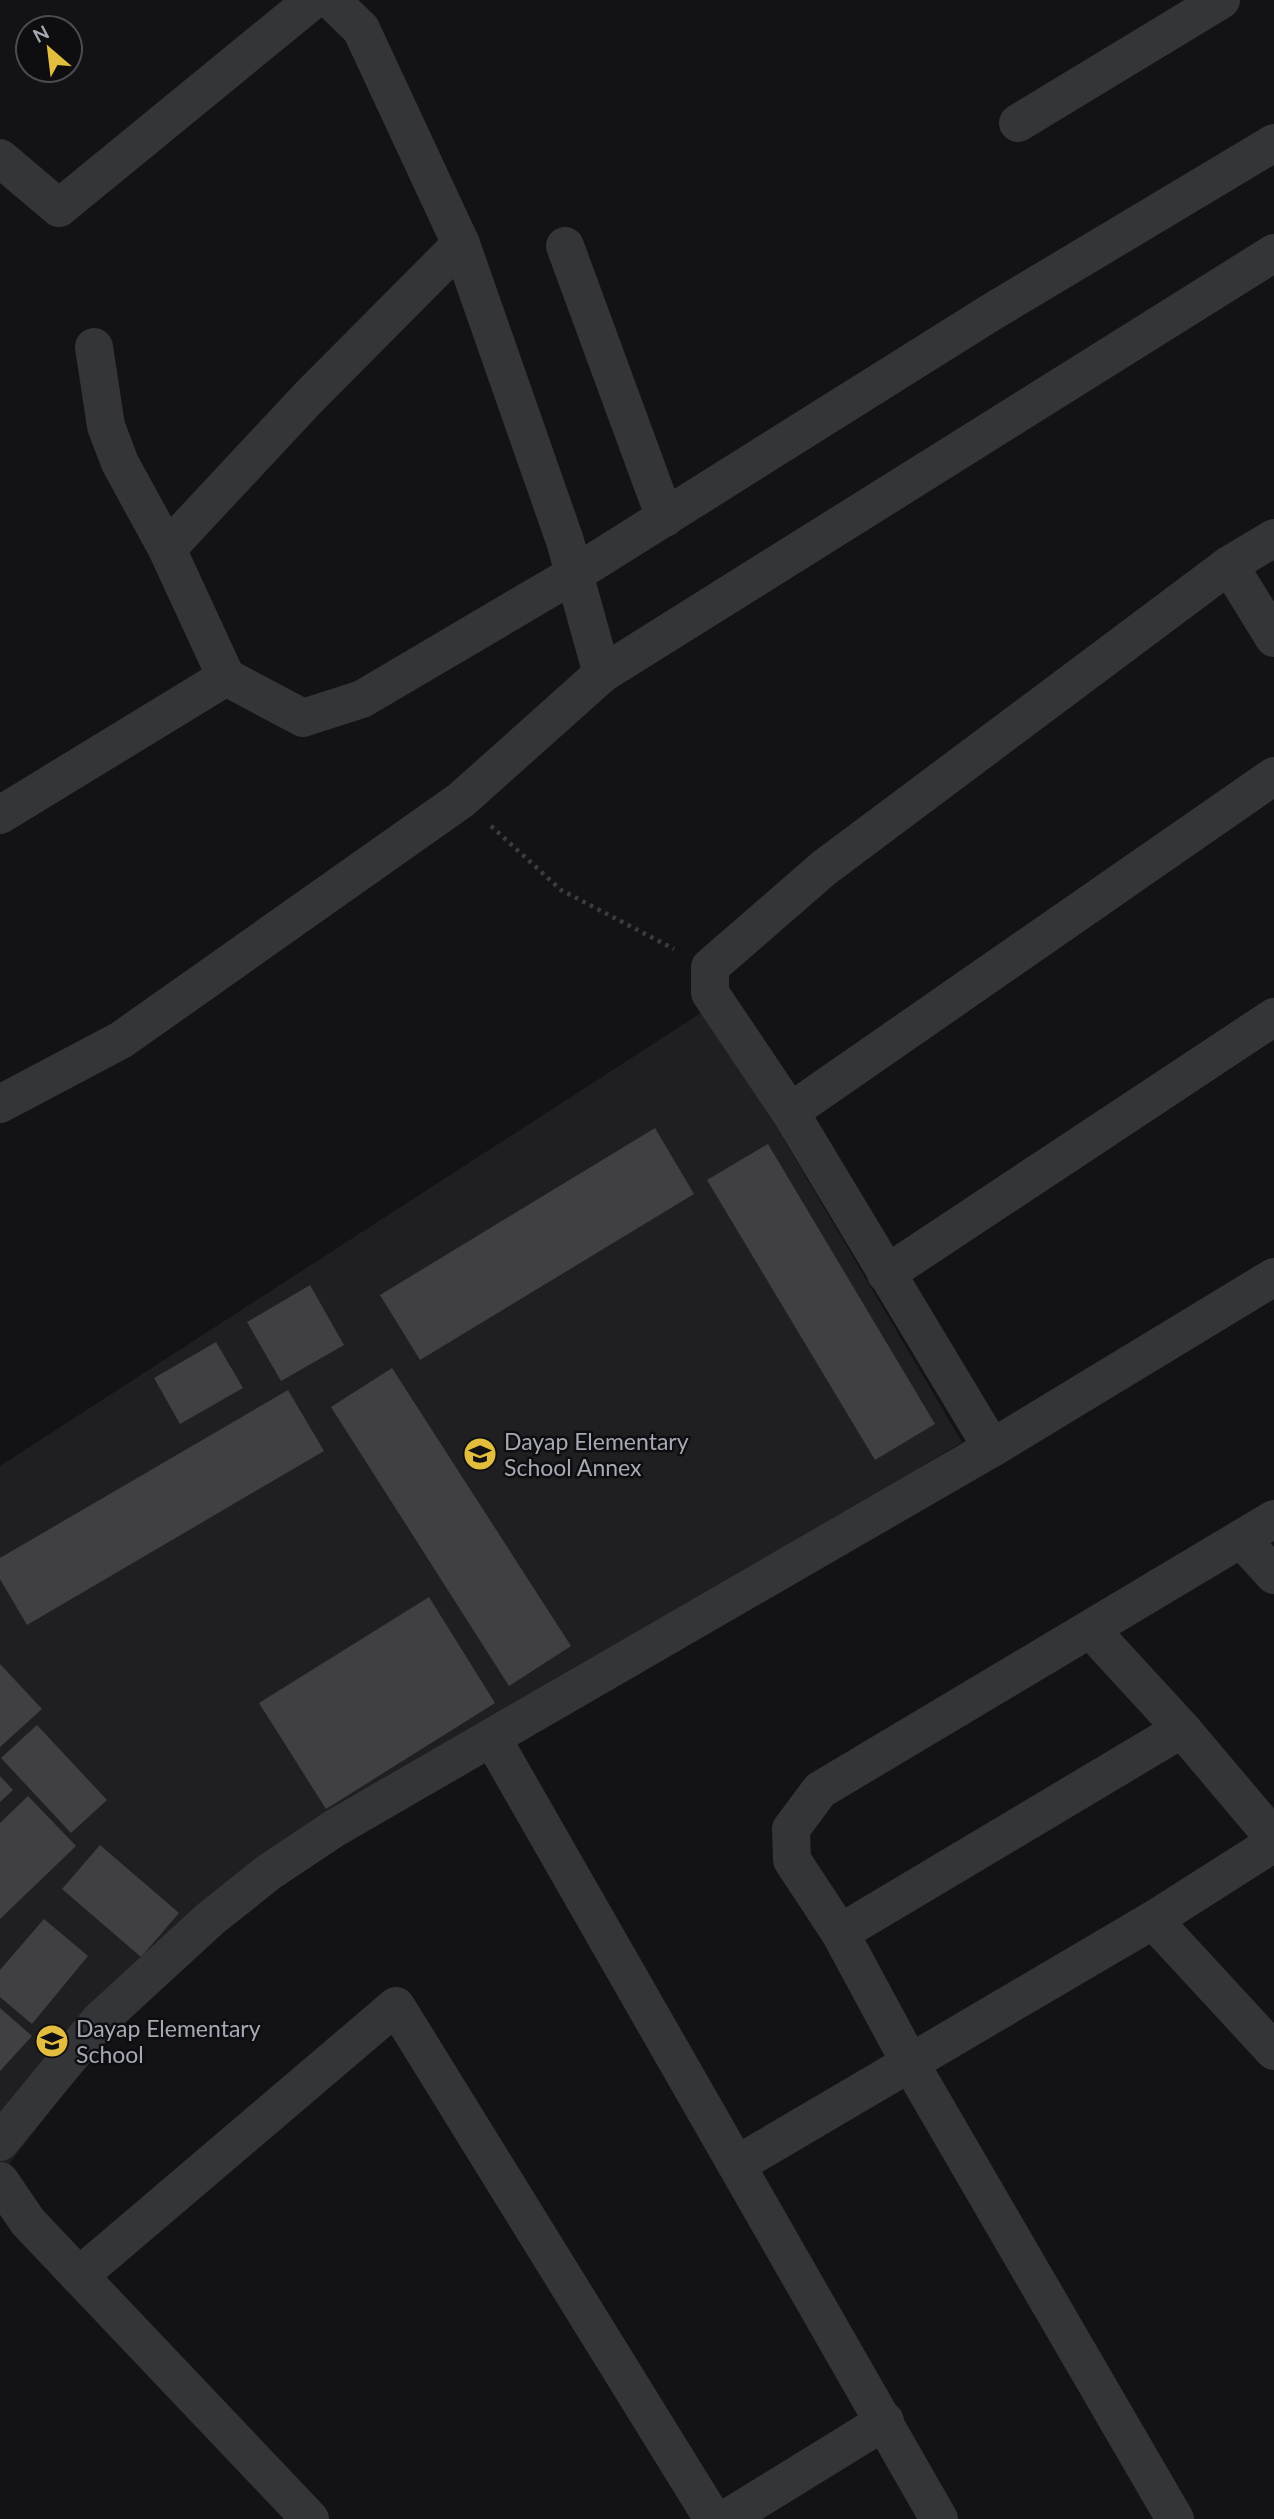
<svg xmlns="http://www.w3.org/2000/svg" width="1274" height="2519" font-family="Lato,sans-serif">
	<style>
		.built { fill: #1f1f21 }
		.building { fill: #404044 }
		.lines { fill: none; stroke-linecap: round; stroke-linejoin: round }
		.path { stroke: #3b3b40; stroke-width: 4.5; stroke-dasharray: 3.5 5; stroke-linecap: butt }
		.minor { stroke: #343539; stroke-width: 38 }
		.labels { text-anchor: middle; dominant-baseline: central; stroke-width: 5; stroke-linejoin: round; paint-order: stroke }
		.poi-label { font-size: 23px; fill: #a6a9b4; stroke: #0e0e10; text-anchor: start }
	</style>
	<rect width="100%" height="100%" fill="#131315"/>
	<path class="built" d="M 707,1009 L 962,1442 L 208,1905 L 0,2176 L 0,1466 Z"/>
	<g class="building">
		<path d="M 655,1128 L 694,1194 L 420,1360 L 380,1295 Z"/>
		<path d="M 768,1144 L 935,1424 L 875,1460 L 707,1180 Z"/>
		<path d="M 310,1285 L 344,1345 L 281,1381 L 247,1322 Z"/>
		<path d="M 216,1342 L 243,1388 L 180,1424 L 154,1378 Z"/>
		<path d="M 392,1368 L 571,1646 L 509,1686 L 331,1407 Z"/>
		<path d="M 288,1390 L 324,1451 L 27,1625 L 0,1579 L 0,1558 Z"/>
		<path d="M 429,1597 L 495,1703 L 326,1809 L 259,1703 Z"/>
		<path d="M 0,1664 L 42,1709 L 0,1747 Z"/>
		<path d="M 37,1725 L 107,1800 L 71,1833 L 1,1758 Z"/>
		<path d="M 0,1776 L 13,1790 L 0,1802 Z"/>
		<path d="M 28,1796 L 76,1846 L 0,1919 L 0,1823 Z"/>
		<path d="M 100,1845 L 179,1913 L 141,1957 L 62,1889 Z"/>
		<path d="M 44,1919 L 88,1956 L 32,2024 L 0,1997 L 0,1970 Z"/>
		<path d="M 0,2008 L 32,2036 L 0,2071 Z"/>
	</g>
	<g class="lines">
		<path class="path" d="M 491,826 L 561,890 L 674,949"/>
		<g class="minor">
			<path d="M 331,0 L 361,29 L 461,244 L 565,541 L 602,674"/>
			<path d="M 1018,123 L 1221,0"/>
			<path d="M 0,158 L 59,208 L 313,0"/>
			<path d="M 565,246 L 665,518"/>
			<path d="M 94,347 L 106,426 L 120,463 L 167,549 L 226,677"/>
			<path d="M 167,549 L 308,398 L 461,244"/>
			<path d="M 1229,565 L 1274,638"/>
			<path d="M 0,815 L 226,677 L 303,718 L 362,699 L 576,573 L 990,313 L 1274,143"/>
			<path d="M 0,1104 L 121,1040 L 461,800 L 602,674 L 1274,253"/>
			<path d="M 790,1112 L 1274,776"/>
			<path d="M 886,1274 L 1274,1017"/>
			<path d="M 992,1448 L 790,1112 L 710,993 L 710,967 L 824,868 L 1229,565 L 1274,538"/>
			<path d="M 1242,1540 L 1274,1575"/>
			<path d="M 1091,1630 L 1182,1729 L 1274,1838"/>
			<path d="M 492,1738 L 939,2519"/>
			<path d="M 1153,1920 L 1274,2051"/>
			<path d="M 840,1933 L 1182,1729"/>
			<path d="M 0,2142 L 99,2021 L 210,1919 L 269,1872 L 335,1828 L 992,1448 L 1274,1277"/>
			<path d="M 738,2164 L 1153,1920 L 1274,1843"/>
			<path d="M 0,2181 L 28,2222 L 310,2519"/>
			<path d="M 79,2276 L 396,2006 L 713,2519"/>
			<path d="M 726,2519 L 885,2421"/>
			<path d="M 1175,2519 L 910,2063 L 840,1933 L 792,1860 L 791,1829 L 820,1790 L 1274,1519"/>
		</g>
	</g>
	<defs>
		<symbol id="school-disc" viewBox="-11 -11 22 22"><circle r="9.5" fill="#e2bd3e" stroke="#0e0e10"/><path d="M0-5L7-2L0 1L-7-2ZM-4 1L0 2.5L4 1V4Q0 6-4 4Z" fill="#111"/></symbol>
	</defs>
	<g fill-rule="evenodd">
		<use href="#school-disc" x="461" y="1435" width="38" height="38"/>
		<use href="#school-disc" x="33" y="2022" width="38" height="38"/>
	</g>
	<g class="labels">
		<g class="poi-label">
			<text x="504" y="1441">Dayap Elementary<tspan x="504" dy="26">School Annex</tspan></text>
			<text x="76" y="2028">Dayap Elementary<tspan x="76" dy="26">School</tspan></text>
		</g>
	</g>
	<g transform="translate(49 49) rotate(332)"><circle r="33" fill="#0e0e10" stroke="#4b4c52" stroke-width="2"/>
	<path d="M0-5L12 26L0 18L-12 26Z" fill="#e2bd3e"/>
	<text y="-10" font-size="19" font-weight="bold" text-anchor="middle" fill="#a6a9b4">N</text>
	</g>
</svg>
